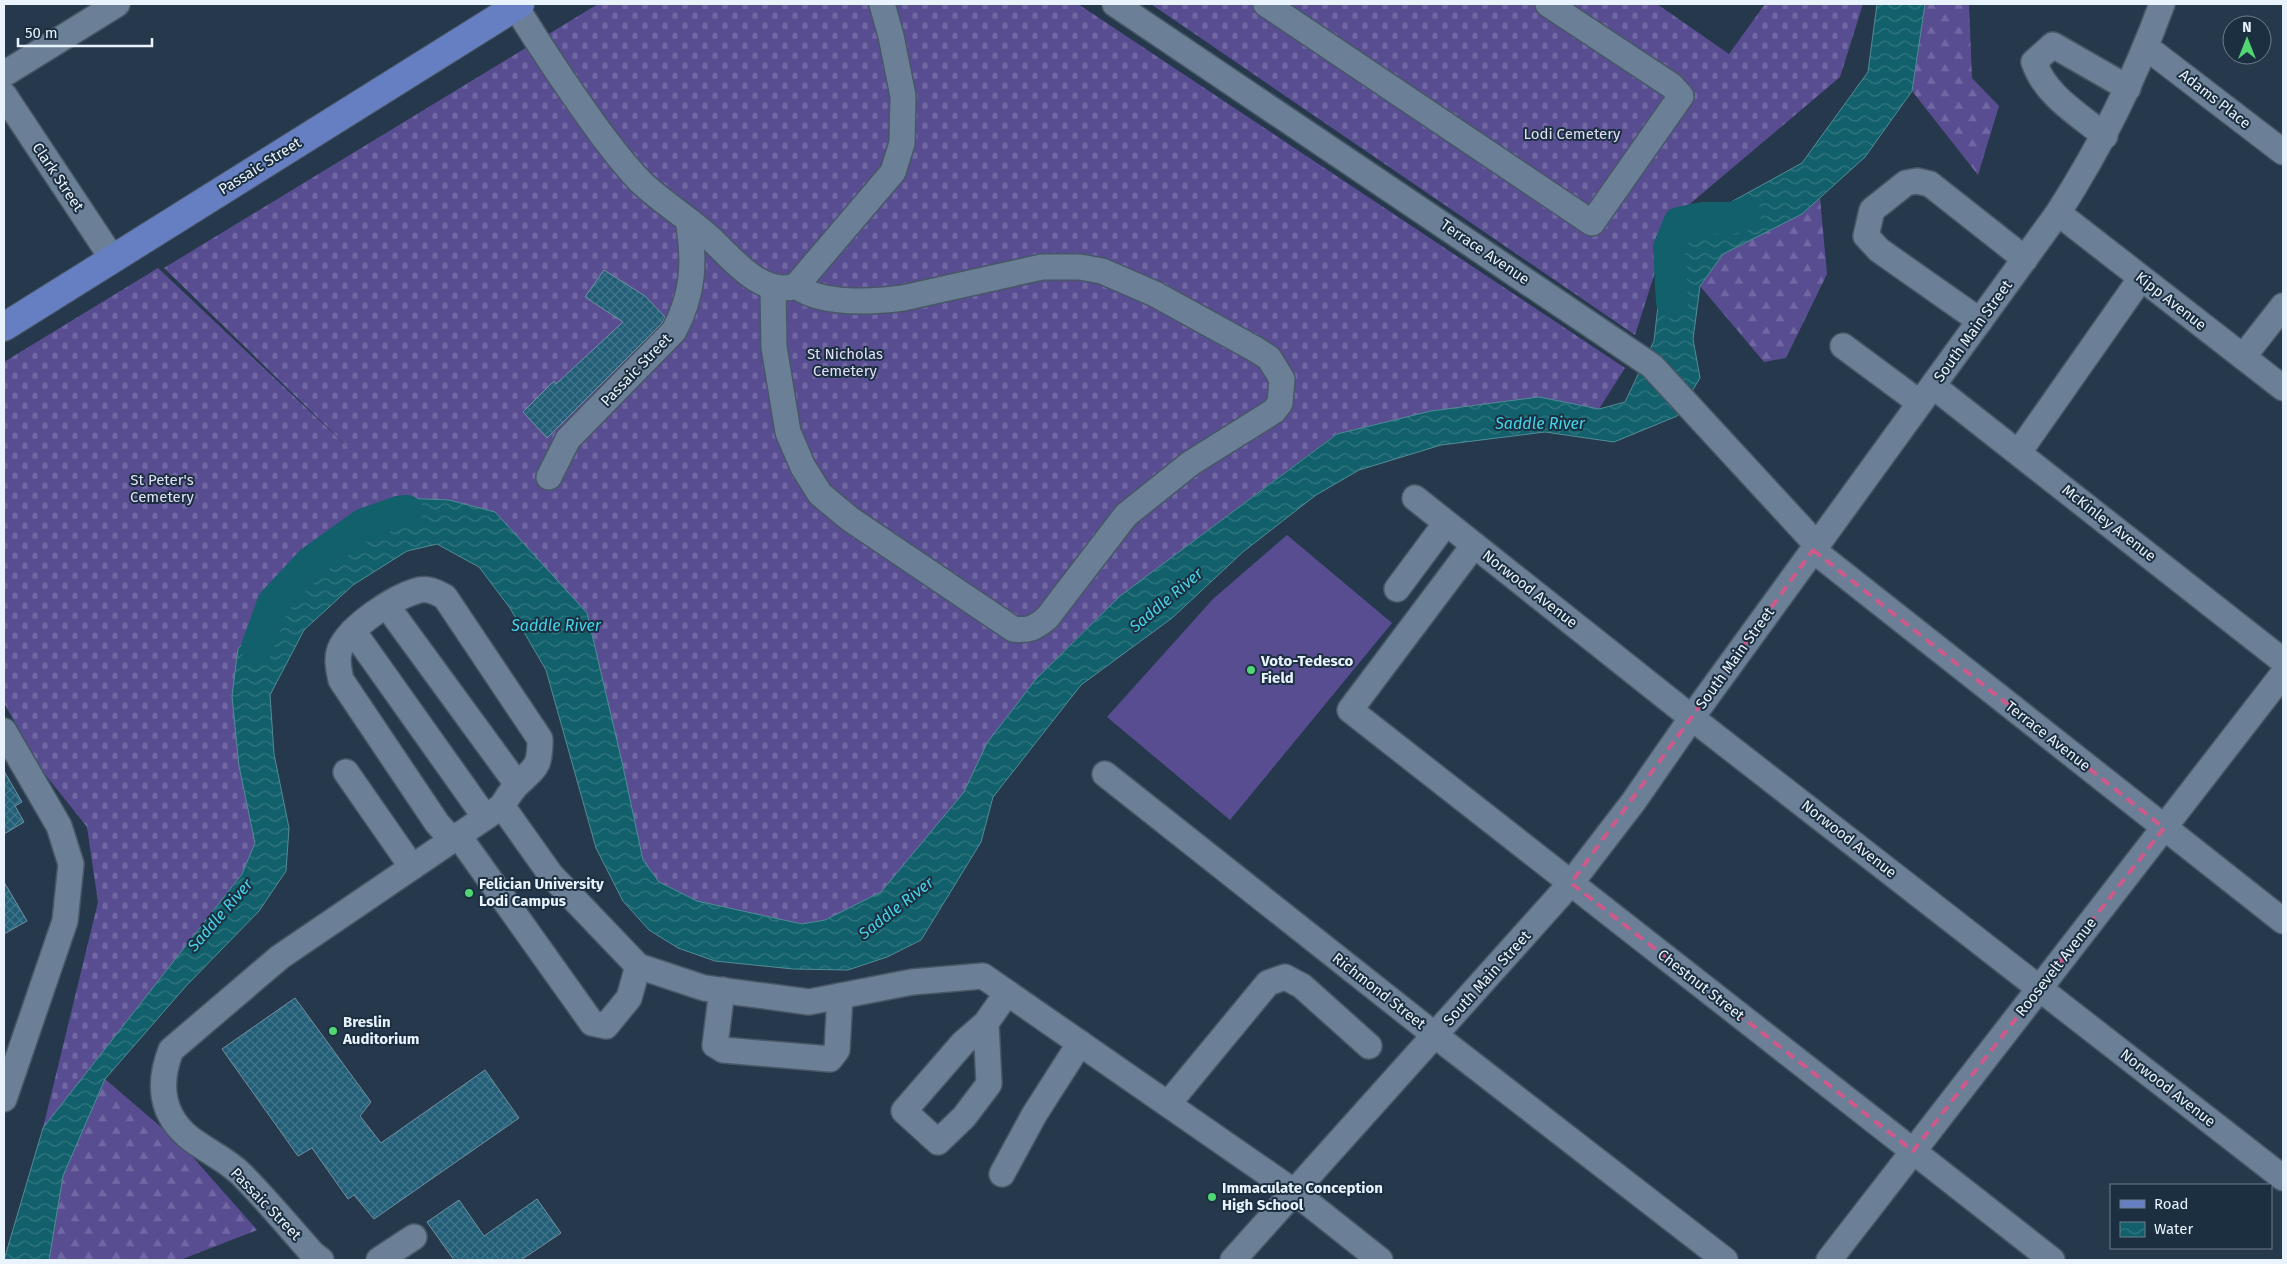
<svg xmlns="http://www.w3.org/2000/svg" width="2287" height="1264" font-family="'Fira Sans',sans-serif">
	<style>
		.grass { fill: #594d92 }
		.forest { fill: url(#forest-firs) }
		.cemetery { fill: url(#cemetery-stones) }
		.water { fill: url(#water-waves); stroke: #528c97 }
		.lines { fill: none; stroke-linecap: round; stroke-linejoin: round }
		.river { stroke: #11606b; stroke-width: 32 }
		.building { fill: url(#building-cross-hatch); stroke: #71909f }
		.minor-casing { stroke: #475766; stroke-width: 28 }
		.major-casing { stroke: #475766; stroke-width: 30 }
		.minor { stroke: #6b8096; stroke-width: 25 }
		.major { stroke: #667fc2; stroke-width: 28 }
		.marked { fill: none; stroke: #ce5a8c; stroke-width: 4; stroke-dasharray: 10 6; stroke-linejoin: round }
		.poi-dot { fill: #51d674; stroke: #1c2f41; stroke-width: 2 }
		.labels { text-anchor: middle; dominant-baseline: central; stroke-width: 4; stroke-linejoin: round; paint-order: stroke }
		.street-label { font-size: 15px; fill: #e9f3fd; stroke: #1c2f41 }
		.park-label { font-size: 15px; fill: #e1dff6; stroke: #1c2f41 }
		.poi-label { font-size: 15px; font-weight: bold; fill: #e9f3fd; stroke: #1c2f41; text-anchor: start }
		.water-label { font-size: 16px; font-style: italic; fill: #45d4e8; stroke: #1c2f41 }
	</style>
	<defs>
		<pattern id="forest-firs" width="22" height="20" patternUnits="userSpaceOnUse" patternTransform="scale(1.25)"><rect width="22" height="20" fill="#594d92"/><path d="M5 1l3.5 6h-7zM16 11l3.5 6h-7z" fill="#7167a2"/></pattern>
		<pattern id="cemetery-stones" width="16" height="16" patternUnits="userSpaceOnUse" patternTransform="scale(1.25)"><rect width="16" height="16" fill="#594d92"/><path d="M2 7V4a2 2 0 0 1 4 0v3zM10 15v-3a2 2 0 0 1 4 0v3z" fill="#7167a2"/></pattern>
		<pattern id="water-waves" width="16" height="10" patternUnits="userSpaceOnUse" patternTransform="scale(1.25)"><rect width="16" height="10" fill="#11606b"/><path d="M0 5q4-4 8 0t8 0" fill="none" stroke="#347781"/></pattern>
		<pattern id="building-cross-hatch" width="8" height="8" patternUnits="userSpaceOnUse" patternTransform="scale(1.25)"><rect width="8" height="8" fill="#225e77"/><path d="M0 0l8 8M0 8l8-8" fill="none" stroke="#42768b"/></pattern>
	</defs>
	<rect width="100%" height="100%" fill="#26394c"/>
	<path class="grass" d="M 1287,535 L 1392,623 L 1230,820 L 1107,717 L 1213,599 Z"/>
	<g class="forest">
		<path d="M 1925,4 L 1969,4 L 1972,78 L 1999,106 L 1978,175 L 1912,91 Z"/>
		<path d="M 1820,198 L 1827,274 L 1786,358 L 1764,362 L 1700,286 L 1723,254 L 1802,214 Z"/>
		<path d="M 105,1079 L 183,1146 L 257,1230 L 180,1260 L 49,1260 L 63,1176 Z"/>
	</g>
	<g class="cemetery">
		<path d="M 598,4 L 1078,4 L 1625,368 L 1599,409 L 1539,397 L 1431,411 L 1336,434 L 1120,596 L 1036,679 L 987,743 L 964,792 L 881,892 L 825,920 L 802,924 L 696,901 L 659,882 L 643,860 L 622,762 L 495,512 L 309,561 L 239,766 L 255,843 L 242,874 L 43,1128 L 98,902 L 87,827 L 44,773 L 4,703 L 4,362 L 158,268 L 355,454 L 164,268 Z"/>
		<path d="M 1151,4 L 1657,4 L 1729,54 L 1765,4 L 1863,4 L 1840,77 L 1672,219 L 1635,335 Z"/>
	</g>
	<path class="water" d="M 1877,4 L 1925,4 L 1912,91 L 1865,157 L 1802,214 L 1723,254 L 1700,286 L 1693,339 L 1700,378 L 1677,416 L 1614,442 L 1545,432 L 1441,445 L 1359,470 L 1316,495 L 1244,551 L 1172,618 L 1081,685 L 993,797 L 981,842 L 921,940 L 887,957 L 848,970 L 793,969 L 715,961 L 678,948 L 649,930 L 623,901 L 596,848 L 546,670 L 510,608 L 479,567 L 437,544 L 407,551 L 353,585 L 304,630 L 270,695 L 274,754 L 289,828 L 286,871 L 259,911 L 186,986 L 105,1079 L 63,1176 L 49,1260 L 4,1260 L 43,1128 L 242,874 L 255,843 L 239,766 L 232,696 L 238,649 L 309,561 L 402,498 L 449,500 L 495,512 L 587,613 L 622,762 L 643,860 L 659,882 L 697,901 L 802,924 L 825,920 L 881,892 L 964,792 L 987,743 L 1036,679 L 1120,596 L 1337,434 L 1431,411 L 1539,397 L 1599,409 L 1625,402 L 1654,341 L 1659,297 L 1671,251 L 1693,223 L 1802,163 L 1868,72 Z"/>
	<g class="lines">
		<g class="river">
			<path d="M 1672,302 L 1669,248 L 1679,223 L 1703,218 L 1731,218 L 1745,214"/>
			<path d="M 257,647 L 273,603 L 311,562 L 364,524 L 398,512 L 407,511"/>
		</g>
	</g>
	<g class="building">
		<path d="M 604,270 L 645,296 L 665,317 L 662,323 L 547,438 L 523,412 L 554,381 L 556,384 L 623,322 L 585,297 Z"/>
		<path d="M 4,771 L 22,802 L 15,806 L 24,822 L 4,834 Z"/>
		<path d="M 4,882 L 27,921 L 4,934 Z"/>
		<path d="M 295,998 L 371,1102 L 360,1116 L 381,1143 L 485,1070 L 519,1118 L 374,1219 L 354,1195 L 348,1199 L 312,1148 L 298,1156 L 222,1049 Z"/>
		<path d="M 537,1199 L 561,1233 L 521,1260 L 454,1260 L 427,1222 L 459,1200 L 484,1236 Z"/>
	</g>
	<g class="lines">
		<defs>
			<g id="minor">
				<path d="M 514,4 C 540,46 567,87 596,127 C 611,147 626,168 644,185 C 665,204 689,219 709,237 C 733,259 761,297 796,286 L 893,172 L 902,143 L 903,96 L 891,36 L 882,4"/>
				<path d="M 1115,4 L 1652,366 L 1817,545"/>
				<path d="M 1266,4 L 1592,223 L 1681,96 L 1672,86 L 1548,4"/>
				<path d="M 2146,47 L 2283,152"/>
				<path d="M 4,74 L 117,4"/>
				<path d="M 4,95 L 112,258"/>
				<path d="M 2105,136 C 2078,114 2045,95 2034,62 L 2053,45 L 2128,88"/>
				<path d="M 2058,213 L 2283,388"/>
				<path d="M 773,288 L 774,347 L 788,432 L 803,467 L 820,494 L 850,519 L 1013,629 C 1029,631 1035,628 1047,618 L 1126,515 L 1191,463 L 1274,411 L 1280,403 L 1282,379 L 1269,358 L 1255,349 L 1155,294 L 1102,271 L 1080,267 L 1042,267 L 903,298 C 872,302 822,305 796,286"/>
				<path d="M 1980,321 L 1879,250 L 1866,236 L 1872,210 L 1906,183 L 1917,181 L 1930,184 L 2025,259"/>
				<path d="M 1843,346 L 1920,403"/>
				<path d="M 2243,357 L 2283,306"/>
				<path d="M 1933,386 L 2283,661"/>
				<path d="M 2019,452 L 2141,278"/>
				<path d="M 549,477 L 568,439 L 674,331 C 694,293 695,261 688,220"/>
				<path d="M 1415,498 L 1692,718 L 2283,1178"/>
				<path d="M 1474,545 L 1350,710 L 2052,1260"/>
				<path d="M 1813,550 L 2283,921"/>
				<path d="M 1397,589 L 1446,523"/>
				<path d="M 387,606 L 517,784"/>
				<path d="M 353,631 L 485,817"/>
				<path d="M 4,731 L 59,826 L 71,864 L 65,921 L 4,1099"/>
				<path d="M 346,772 L 412,867"/>
				<path d="M 1105,774 L 1436,1036 L 1725,1260"/>
				<path d="M 458,835 L 592,1023 L 606,1026 L 629,998 L 638,966"/>
				<path d="M 452,840 L 437,823 L 341,680 C 339,670 336,659 340,649 C 350,626 393,598 416,591 C 427,587 436,592 445,597 L 540,739 C 540,766 537,766 519,783 C 512,789 507,798 502,806"/>
				<path d="M 722,990 L 715,1045 L 723,1050 L 830,1059 L 837,1050 L 840,996"/>
				<path d="M 986,1023 L 989,1084 L 964,1117 L 938,1142 L 904,1111 L 963,1043 L 986,1023 L 1007,993"/>
				<path d="M 1168,1104 L 1268,983 L 1285,977 L 1302,986 L 1369,1046"/>
				<path d="M 1002,1174 L 1034,1115 L 1080,1043"/>
				<path d="M 321,1260 L 313,1254 C 289,1227 266,1199 241,1174 C 227,1160 207,1151 191,1139 C 160,1115 158,1083 171,1050 L 280,957 L 502,806 L 551,875 L 638,966 L 704,988 L 809,1002 L 912,982 L 983,976 L 1293,1191 L 1380,1260"/>
				<path d="M 379,1260 L 414,1237"/>
				<path d="M 1233,1260 L 1571,883 L 1634,801 L 1695,713 L 2058,213 C 2102,144 2134,80 2162,4"/>
				<path d="M 1829,1260 L 2283,674"/>
			</g>
			<path id="major" d="M 4,327 L 520,4"/>
		</defs>
		<use href="#minor" class="minor-casing"/>
		<use href="#major" class="major-casing"/>
		<use href="#minor" class="minor"/>
		<use href="#major" class="major"/>
	</g>
	<path class="marked" d="M 1813,550 L 2164,828 L 1913,1151 L 1571,883 Z"/>
	<g class="poi-dot">
		<circle cx="1251" cy="670" r="5"/>
		<circle cx="469" cy="893" r="5"/>
		<circle cx="333" cy="1031" r="5"/>
		<circle cx="1212" cy="1197" r="5"/>
	</g>
	<g class="labels">
		<g class="street-label">
			<text transform="translate(2215 99) rotate(38)">Adams Place</text>
			<text transform="translate(260 166) rotate(-32)">Passaic Street</text>
			<text transform="translate(58 177) rotate(56)">Clark Street</text>
			<text transform="translate(1485 252) rotate(34)">Terrace Avenue</text>
			<text transform="translate(2171 301) rotate(38)">Kipp Avenue</text>
			<text transform="translate(1973 331) rotate(-54)">South Main Street</text>
			<text transform="translate(636 370) rotate(-46)">Passaic Street</text>
			<text transform="translate(2109 523) rotate(38)">McKinley Avenue</text>
			<text transform="translate(1530 589) rotate(38)">Norwood Avenue</text>
			<text transform="translate(1735 658) rotate(-54)">South Main Street</text>
			<text transform="translate(2048 736) rotate(38)">Terrace Avenue</text>
			<text transform="translate(1849 839) rotate(38)">Norwood Avenue</text>
			<text transform="translate(2056 967) rotate(-52)">Roosevelt Avenue</text>
			<text transform="translate(1487 978) rotate(-48)">South Main Street</text>
			<text transform="translate(1701 985) rotate(38)">Chestnut Street</text>
			<text transform="translate(1379 991) rotate(38)">Richmond Street</text>
			<text transform="translate(2168 1088) rotate(38)">Norwood Avenue</text>
			<text transform="translate(266 1204) rotate(46)">Passaic Street</text>
		</g>
		<g class="park-label">
			<text x="1572" y="134">Lodi Cemetery</text>
			<text x="845" y="354">St Nicholas<tspan x="845" dy="17">Cemetery</tspan></text>
			<text x="162" y="480">St Peter's<tspan x="162" dy="17">Cemetery</tspan></text>
		</g>
		<g class="poi-label">
			<text x="1261" y="661">Voto-Tedesco<tspan x="1261" dy="17">Field</tspan></text>
			<text x="479" y="884">Felician University<tspan x="479" dy="17">Lodi Campus</tspan></text>
			<text x="343" y="1022">Breslin<tspan x="343" dy="17">Auditorium</tspan></text>
			<text x="1222" y="1188">Immaculate Conception<tspan x="1222" dy="17">High School</tspan></text>
		</g>
		<g class="water-label">
			<text x="1540" y="423">Saddle River</text>
			<text transform="translate(1166 600) rotate(-40)">Saddle River</text>
			<text x="556" y="625">Saddle River</text>
			<text transform="translate(896 908) rotate(-38)">Saddle River</text>
			<text transform="translate(220 915) rotate(-49)">Saddle River</text>
		</g>
	</g>
	<rect width="2287" height="1264" fill="none" stroke="#e9f3fd" stroke-width="10"/>
	<rect x="2110" y="1184" width="162" height="65" fill="#1c2f41" stroke="#6e7d8c"/>
	<rect x="2120" y="1200" width="25" height="8" fill="#667fc2" stroke="#6e7d8c"/>
	<text x="2154" y="1209" font-size="15" fill="#e9f3fd">Road</text>
	<rect x="2120" y="1222" width="25" height="15" fill="url(#water-waves)" stroke="#6e7d8c"/>
	<text x="2154" y="1234" font-size="15" fill="#e9f3fd">Water</text>
	<g transform="translate(2247 40)"><circle r="24" fill="#1c2f41" stroke="#6e7d8c"/>
	<path d="M0-4L9 19L0 12L-9 19Z" fill="#51d674"/>
	<text y="-8" font-size="14" font-weight="bold" text-anchor="middle" fill="#e9f3fd">N</text>
	</g>
	<path d="M18 38v8h134v-8" fill="none" stroke="#e9f3fd" stroke-width="2.5"/>
	<text x="25" y="38" font-size="15" fill="#e9f3fd" stroke="#1c2f41" stroke-width="4" paint-order="stroke">50 m</text>
</svg>
